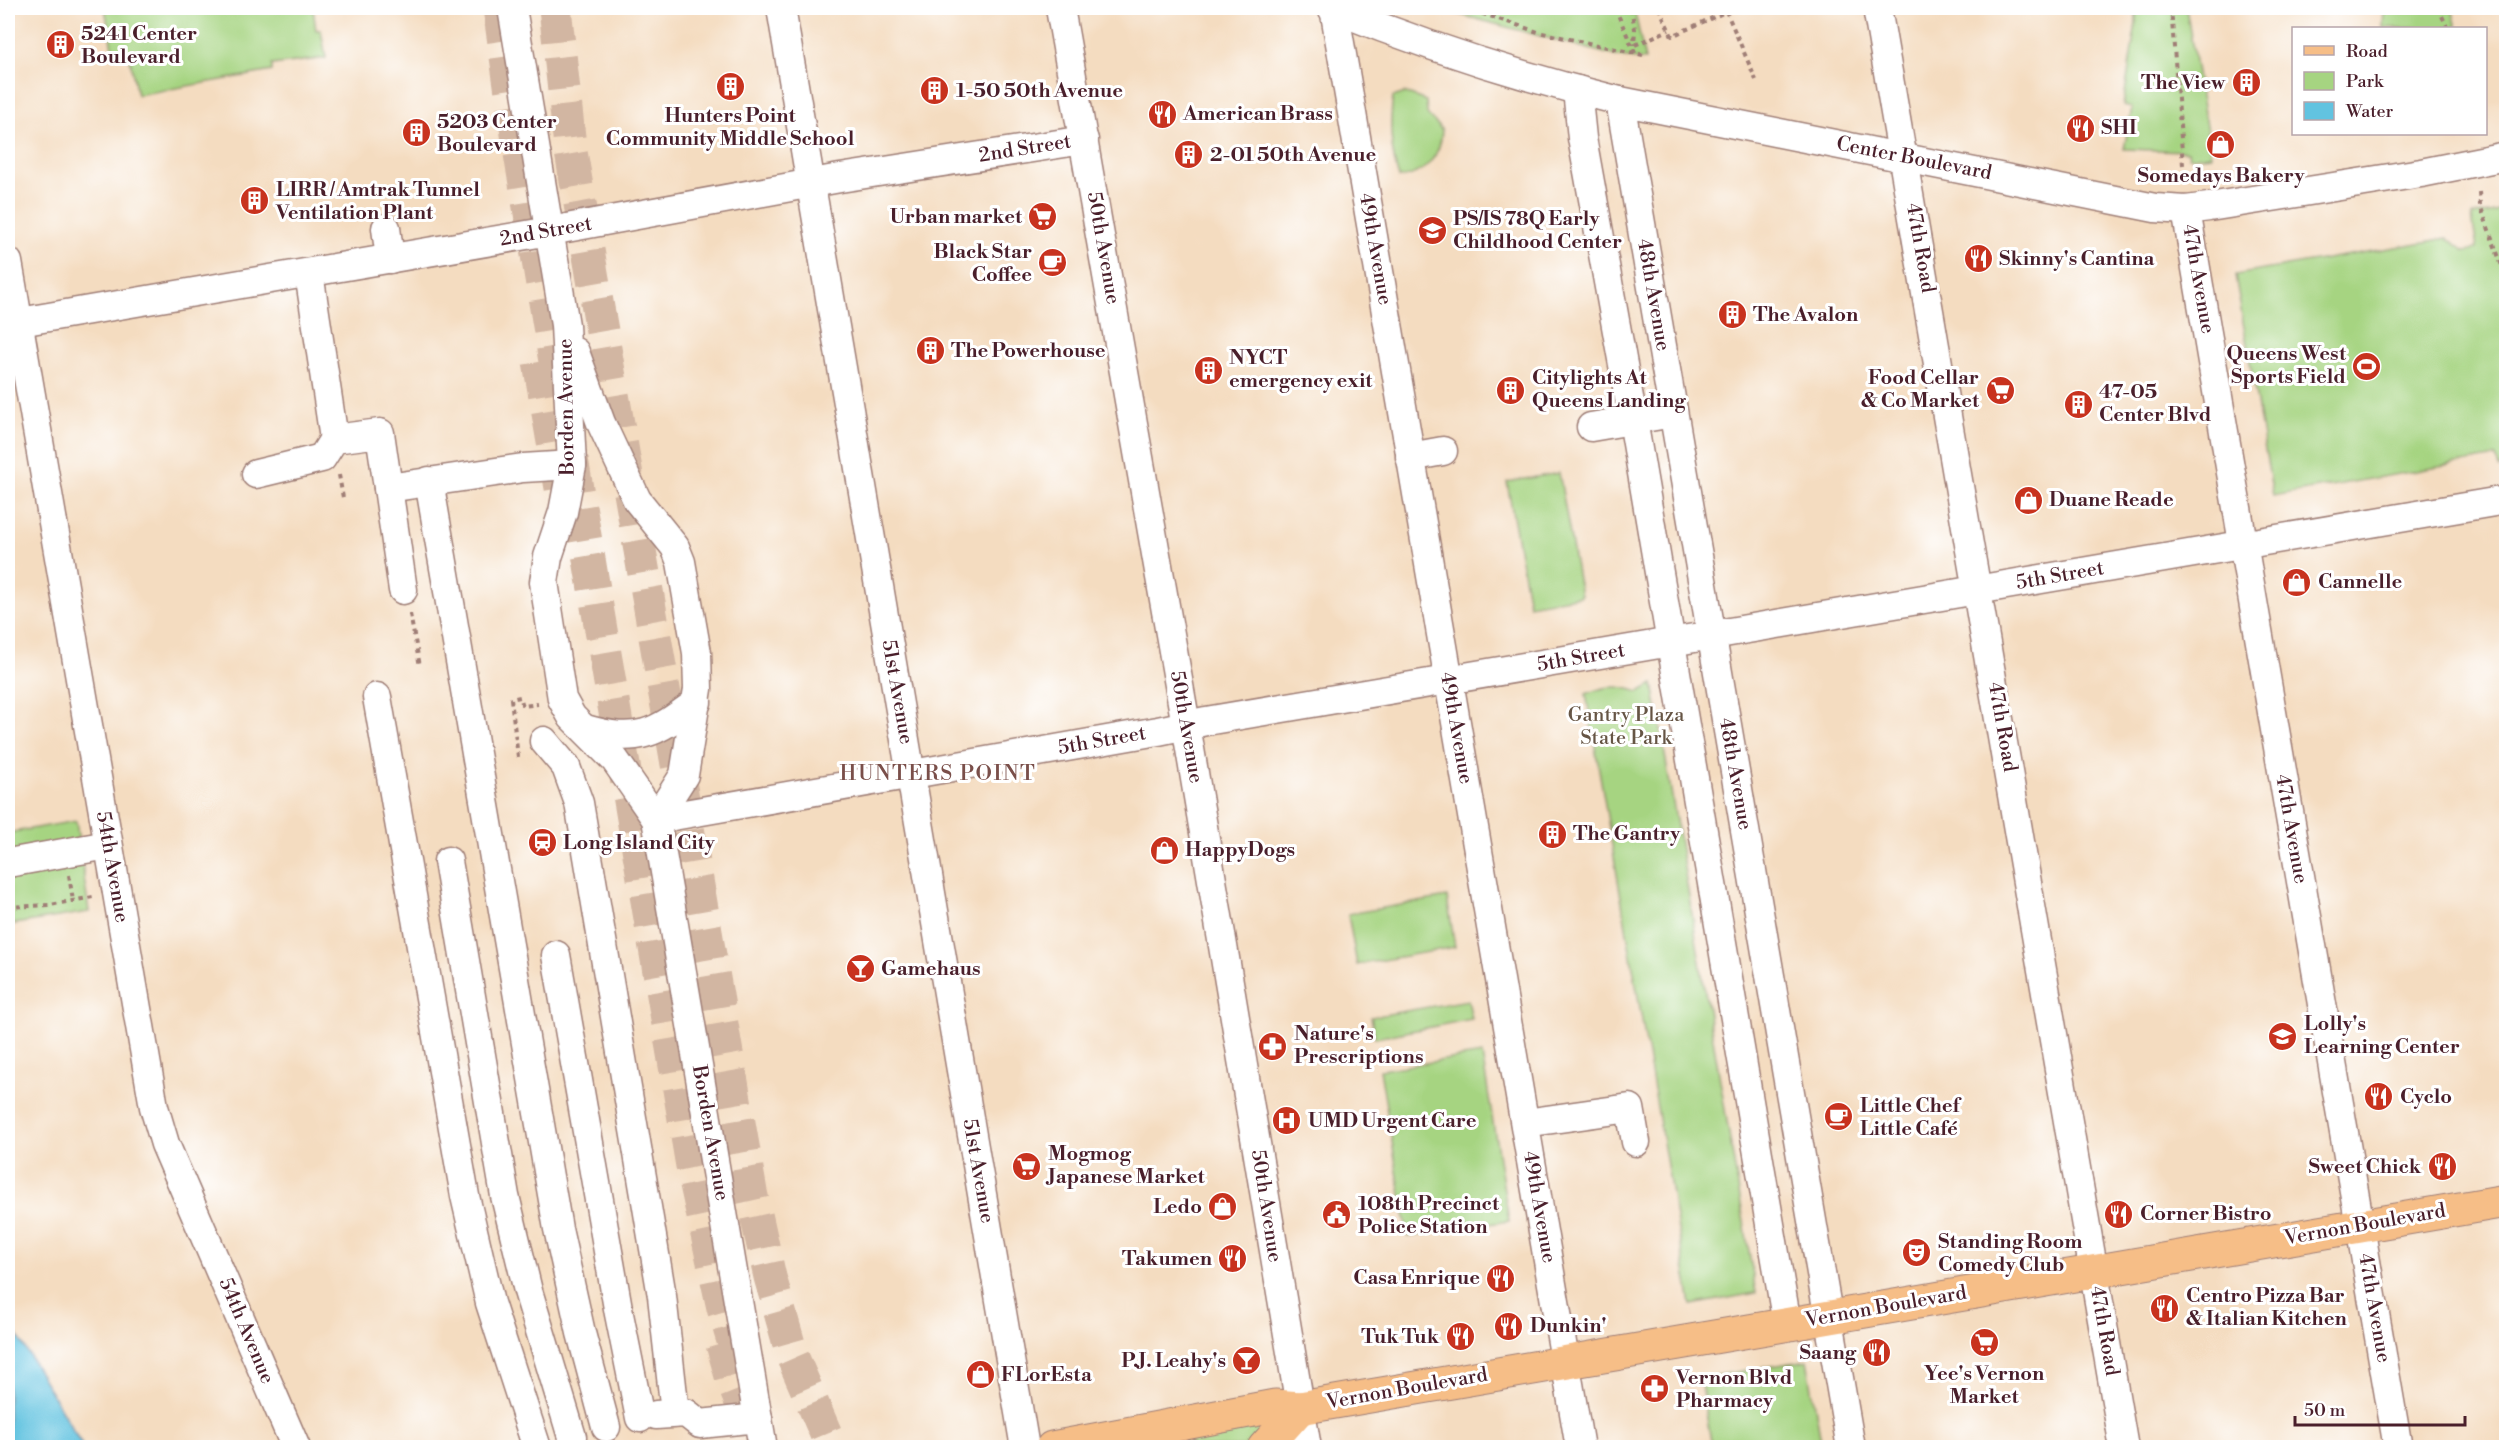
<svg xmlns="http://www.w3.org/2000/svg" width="2514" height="1455" font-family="'Libre Bodoni',serif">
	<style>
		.green { fill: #a6d481; stroke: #787a56; stroke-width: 1.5 }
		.water { fill: #62c3e0; stroke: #567186; stroke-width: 1.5 }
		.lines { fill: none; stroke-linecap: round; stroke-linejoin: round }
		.highway-tunnel { stroke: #d2b6a2; stroke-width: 33; stroke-dasharray: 33 16; stroke-linecap: butt }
		.minor-casing { stroke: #9f7e76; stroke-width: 31 }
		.major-casing { stroke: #9f7e76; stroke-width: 35 }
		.path { stroke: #9f7e76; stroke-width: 4; stroke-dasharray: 4.5 4.5; stroke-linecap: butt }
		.minor { stroke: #fff; stroke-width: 28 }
		.major { stroke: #f6be87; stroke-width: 33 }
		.labels { text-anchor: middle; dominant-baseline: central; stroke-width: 6; stroke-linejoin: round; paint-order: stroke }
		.poi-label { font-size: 20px; font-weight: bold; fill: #4a1f2b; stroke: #fff; text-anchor: start }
		.street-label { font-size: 20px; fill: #4a1f2b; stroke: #fff }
		.park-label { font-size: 20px; fill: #665545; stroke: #fff }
		.neighbourhood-label { font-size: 21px; letter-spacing: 1.5px; fill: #7a4f4a; stroke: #fff }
	</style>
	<rect width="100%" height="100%" fill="#fff"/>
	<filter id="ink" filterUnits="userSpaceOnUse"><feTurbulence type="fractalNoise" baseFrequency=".0167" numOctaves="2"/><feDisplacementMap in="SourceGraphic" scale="12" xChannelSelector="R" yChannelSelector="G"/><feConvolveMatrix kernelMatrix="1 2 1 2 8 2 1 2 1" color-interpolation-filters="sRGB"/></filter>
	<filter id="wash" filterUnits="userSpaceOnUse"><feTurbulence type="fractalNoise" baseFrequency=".008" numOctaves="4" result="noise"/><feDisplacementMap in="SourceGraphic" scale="24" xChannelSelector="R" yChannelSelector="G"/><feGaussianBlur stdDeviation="1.35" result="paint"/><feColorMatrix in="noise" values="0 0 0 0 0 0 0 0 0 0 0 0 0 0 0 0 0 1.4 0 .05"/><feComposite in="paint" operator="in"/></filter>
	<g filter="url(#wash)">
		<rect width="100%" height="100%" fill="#f4dcc0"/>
		<g class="green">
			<path d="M 105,8 L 313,8 L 316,30 L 321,30 L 326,58 L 272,65 L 272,71 L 137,95 L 128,50 L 113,53 Z"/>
			<path d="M 1435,8 L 1634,8 L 1645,60 L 1619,57 Z"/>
			<path d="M 2136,8 L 2186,8 L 2211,155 L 2189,157 L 2188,151 L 2124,149 L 2132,108 L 2123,106 L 2136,23 Z"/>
			<path d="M 2384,8 L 2452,8 L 2457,28 L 2383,28 Z"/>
			<path d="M 1405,93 L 1426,101 L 1427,114 L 1442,130 C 1441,156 1425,175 1399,178 C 1390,150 1389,125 1393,97 Z"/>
			<path d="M 2506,210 L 2506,467 L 2499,468 L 2496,457 L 2273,496 L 2235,275 L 2447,238 L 2465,251 L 2477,249 L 2472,216 Z"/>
			<path d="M 1559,473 L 1581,596 L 1529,605 L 1507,482 Z"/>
			<path d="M 1653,684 L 1756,1293 L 1691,1305 L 1586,694 C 1606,685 1619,685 1639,692 Z"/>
			<path d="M 76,821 L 89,912 L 8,925 L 8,833 Z"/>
			<path d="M 1447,897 L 1455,947 L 1357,965 L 1348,914 Z"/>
			<path d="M 1468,1000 L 1472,1019 L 1375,1038 L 1371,1017 Z"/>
			<path d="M 1482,1054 L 1509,1221 L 1408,1237 L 1380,1070 Z"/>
			<path d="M 1807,1360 L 1822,1447 L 1712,1447 L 1700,1378 Z"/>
			<path d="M 1266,1424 L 1250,1447 L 1133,1448 Z"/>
		</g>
		<path class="water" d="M 8,1319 L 77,1437 L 83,1447 L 8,1447 Z"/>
	</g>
	<g filter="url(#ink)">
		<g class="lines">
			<g class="highway-tunnel">
				<path d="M 499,8 L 519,148 L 559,385"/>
				<path d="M 555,8 L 570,146 L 751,1192 L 770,1277 L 793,1358 L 832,1448"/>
				<path d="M 539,362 L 561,488"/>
				<path d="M 572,459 L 692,1166 L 723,1308 L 740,1364"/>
				<path d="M 722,1344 L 733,1383 L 757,1442"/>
			</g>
			<defs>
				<g id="minor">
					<path d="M 512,8 L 565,325 L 572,465 L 563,512 L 548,557 L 544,582 L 562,699 L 572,717 L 615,760 L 656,819 L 763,1448"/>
					<path d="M 781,8 L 1025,1448"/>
					<path d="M 1060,8 L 1186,725 L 1307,1448"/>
					<path d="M 1332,8 C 1425,46 1522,77 1620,101 L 2155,208 L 2186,210 L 2209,207 L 2421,173 L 2506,156"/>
					<path d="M 1334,8 L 1580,1448"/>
					<path d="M 1877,8 L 2124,1448"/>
					<path d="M 1577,90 L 1582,138 L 1633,420 L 1787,1324"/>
					<path d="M 1620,101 L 1851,1448"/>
					<path d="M 2186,210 L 2398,1448"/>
					<path d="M 386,228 L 390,259"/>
					<path d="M 8,262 L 154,1107 L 165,1144 L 296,1448"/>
					<path d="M 309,273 L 334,439"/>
					<path d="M 8,324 L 550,231 L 840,178 L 1084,140"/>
					<path d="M 575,352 L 601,423 L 637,500 L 675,547 L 681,562 L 697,653 L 698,689 L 684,775 L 656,819"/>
					<path d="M 1591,427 L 1673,413"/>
					<path d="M 1410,457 L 1443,451"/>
					<path d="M 256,474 L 322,458 L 334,439 L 380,433 L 403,590"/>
					<path d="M 429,481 L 558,1229 L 581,1333 L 606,1427"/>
					<path d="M 388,488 L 523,468 L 572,465"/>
					<path d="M 377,697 L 465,1196 L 490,1303 L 537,1448"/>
					<path d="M 585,729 C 638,744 654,734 697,702"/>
					<path d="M 544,741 L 566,767 L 579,803 L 662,1296 L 675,1413"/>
					<path d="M 656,819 L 1158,731 L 1206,721 L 2506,500"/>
					<path d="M 448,861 L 505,1196 L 528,1291 L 572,1437"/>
					<path d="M 8,863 L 108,845"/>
					<path d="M 556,955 L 619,1314 L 640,1418"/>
					<path d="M 1525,1123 L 1630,1108 L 1636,1142"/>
					<path d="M 656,1415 L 686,1413 L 700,1424 L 758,1418"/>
				</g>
				<g id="major">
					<path d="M 1052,1448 L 1275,1406 L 1300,1408 L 2506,1201"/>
					<path d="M 1264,1448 L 1300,1408"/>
				</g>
			</defs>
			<use href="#minor" class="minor-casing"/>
			<use href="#major" class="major-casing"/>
			<g class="path">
				<path d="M 1465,8 L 1538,32 L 1643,55"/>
				<path d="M 1615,8 L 1635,53"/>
				<path d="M 1631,8 L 1635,29 L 1634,45"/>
				<path d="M 1659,8 L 1672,36 L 1734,8"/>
				<path d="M 2171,8 L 2183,165"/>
				<path d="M 2438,8 L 2448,28"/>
				<path d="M 1726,11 L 1756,80"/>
				<path d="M 1635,45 L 1669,30"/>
				<path d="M 2479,192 L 2480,205 L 2506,277"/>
				<path d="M 339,475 L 343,498"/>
				<path d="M 410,614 L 420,666"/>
				<path d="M 518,757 L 511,699 L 520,697 L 523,706 L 538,704"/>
				<path d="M 69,875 L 73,901"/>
				<path d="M 8,907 L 50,905 L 93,897"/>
			</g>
			<use href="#minor" class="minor"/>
			<use href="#major" class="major"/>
		</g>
	</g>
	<defs>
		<symbol id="building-disc" viewBox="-11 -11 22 22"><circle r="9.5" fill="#c8321e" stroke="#fff"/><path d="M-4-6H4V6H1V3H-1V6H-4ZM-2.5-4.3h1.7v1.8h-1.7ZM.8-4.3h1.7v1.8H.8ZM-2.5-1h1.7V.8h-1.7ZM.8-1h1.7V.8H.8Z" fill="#fff"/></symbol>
		<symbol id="restaurant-disc" viewBox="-11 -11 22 22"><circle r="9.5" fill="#c8321e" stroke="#fff"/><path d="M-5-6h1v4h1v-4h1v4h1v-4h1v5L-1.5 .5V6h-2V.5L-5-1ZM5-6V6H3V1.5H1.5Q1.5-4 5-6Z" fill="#fff"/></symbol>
		<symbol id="shop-disc" viewBox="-11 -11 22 22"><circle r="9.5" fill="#c8321e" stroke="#fff"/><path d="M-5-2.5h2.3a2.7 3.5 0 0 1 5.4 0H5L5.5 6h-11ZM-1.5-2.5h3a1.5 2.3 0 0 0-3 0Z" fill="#fff"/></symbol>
		<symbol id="supermarket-disc" viewBox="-11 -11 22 22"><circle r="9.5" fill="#c8321e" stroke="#fff"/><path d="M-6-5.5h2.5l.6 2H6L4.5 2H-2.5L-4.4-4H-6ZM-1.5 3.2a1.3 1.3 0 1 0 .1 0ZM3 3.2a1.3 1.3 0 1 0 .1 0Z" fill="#fff"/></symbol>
		<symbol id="school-disc" viewBox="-11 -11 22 22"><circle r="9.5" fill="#c8321e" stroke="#fff"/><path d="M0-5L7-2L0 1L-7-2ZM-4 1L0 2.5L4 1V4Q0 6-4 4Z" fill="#fff"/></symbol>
		<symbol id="cafe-disc" viewBox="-11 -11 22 22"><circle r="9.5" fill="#c8321e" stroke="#fff"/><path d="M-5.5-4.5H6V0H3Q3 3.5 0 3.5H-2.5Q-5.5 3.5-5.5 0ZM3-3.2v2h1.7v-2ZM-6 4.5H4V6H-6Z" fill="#fff"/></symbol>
		<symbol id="stadium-disc" viewBox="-11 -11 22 22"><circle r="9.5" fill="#c8321e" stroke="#fff"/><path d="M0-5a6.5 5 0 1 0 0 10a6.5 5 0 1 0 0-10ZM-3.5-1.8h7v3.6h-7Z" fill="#fff"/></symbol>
		<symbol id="station-disc" viewBox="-11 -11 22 22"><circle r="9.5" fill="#c8321e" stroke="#fff"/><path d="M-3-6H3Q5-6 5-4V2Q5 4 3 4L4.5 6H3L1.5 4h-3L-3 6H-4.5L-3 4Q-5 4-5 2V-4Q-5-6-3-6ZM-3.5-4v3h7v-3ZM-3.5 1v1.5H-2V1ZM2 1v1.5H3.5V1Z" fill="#fff"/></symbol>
		<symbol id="bar-disc" viewBox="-11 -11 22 22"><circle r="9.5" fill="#c8321e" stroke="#fff"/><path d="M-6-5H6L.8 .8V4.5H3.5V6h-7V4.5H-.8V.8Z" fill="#fff"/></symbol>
		<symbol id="pharmacy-disc" viewBox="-11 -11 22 22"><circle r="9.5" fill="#c8321e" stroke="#fff"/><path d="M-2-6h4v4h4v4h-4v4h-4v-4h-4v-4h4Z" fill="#fff"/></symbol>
		<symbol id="hospital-disc" viewBox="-11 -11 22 22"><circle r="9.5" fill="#c8321e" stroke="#fff"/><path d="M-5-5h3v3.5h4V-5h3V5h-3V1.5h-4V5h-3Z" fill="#fff"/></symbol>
		<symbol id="civic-disc" viewBox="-11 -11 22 22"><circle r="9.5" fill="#c8321e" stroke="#fff"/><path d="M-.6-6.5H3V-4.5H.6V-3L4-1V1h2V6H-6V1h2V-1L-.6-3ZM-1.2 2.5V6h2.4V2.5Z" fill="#fff"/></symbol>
		<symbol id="theatre-disc" viewBox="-11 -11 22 22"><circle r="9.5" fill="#c8321e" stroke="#fff"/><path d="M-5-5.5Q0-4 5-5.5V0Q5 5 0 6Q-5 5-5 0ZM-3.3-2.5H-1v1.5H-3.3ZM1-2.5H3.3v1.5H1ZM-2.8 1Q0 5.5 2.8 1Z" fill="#fff"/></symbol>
	</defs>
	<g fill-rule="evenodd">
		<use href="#building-disc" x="44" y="28" width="33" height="33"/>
		<use href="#building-disc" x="2230" y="66" width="33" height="33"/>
		<use href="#building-disc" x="714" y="70" width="33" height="33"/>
		<use href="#building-disc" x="918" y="74" width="33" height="33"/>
		<use href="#restaurant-disc" x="1146" y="98" width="33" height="33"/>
		<use href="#restaurant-disc" x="2064" y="112" width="33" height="33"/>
		<use href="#building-disc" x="400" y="116" width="33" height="33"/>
		<use href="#shop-disc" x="2204" y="128" width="33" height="33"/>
		<use href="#building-disc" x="1172" y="138" width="33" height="33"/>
		<use href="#building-disc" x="238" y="184" width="33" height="33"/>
		<use href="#supermarket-disc" x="1026" y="200" width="33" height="33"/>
		<use href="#school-disc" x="1416" y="214" width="33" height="33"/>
		<use href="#restaurant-disc" x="1962" y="242" width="33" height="33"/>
		<use href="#cafe-disc" x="1036" y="246" width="33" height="33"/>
		<use href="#building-disc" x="1716" y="298" width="33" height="33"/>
		<use href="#building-disc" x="914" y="334" width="33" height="33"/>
		<use href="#stadium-disc" x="2350" y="350" width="33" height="33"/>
		<use href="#building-disc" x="1192" y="354" width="33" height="33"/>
		<use href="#building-disc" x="1494" y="374" width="33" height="33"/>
		<use href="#supermarket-disc" x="1984" y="374" width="33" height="33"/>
		<use href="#building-disc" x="2062" y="388" width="33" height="33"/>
		<use href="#shop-disc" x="2012" y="484" width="33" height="33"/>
		<use href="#shop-disc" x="2280" y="566" width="33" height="33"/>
		<use href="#building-disc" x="1536" y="818" width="33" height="33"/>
		<use href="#station-disc" x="526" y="826" width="33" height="33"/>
		<use href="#shop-disc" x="1148" y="834" width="33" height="33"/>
		<use href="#bar-disc" x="844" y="952" width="33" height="33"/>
		<use href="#school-disc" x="2266" y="1020" width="33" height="33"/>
		<use href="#pharmacy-disc" x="1256" y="1030" width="33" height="33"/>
		<use href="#restaurant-disc" x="2362" y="1080" width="33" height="33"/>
		<use href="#cafe-disc" x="1822" y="1100" width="33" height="33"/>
		<use href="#hospital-disc" x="1270" y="1104" width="33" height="33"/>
		<use href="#supermarket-disc" x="1010" y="1150" width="33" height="33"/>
		<use href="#restaurant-disc" x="2426" y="1150" width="33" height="33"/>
		<use href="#shop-disc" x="1206" y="1190" width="33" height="33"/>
		<use href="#restaurant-disc" x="2102" y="1198" width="33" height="33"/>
		<use href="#civic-disc" x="1320" y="1198" width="33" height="33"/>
		<use href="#theatre-disc" x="1900" y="1236" width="33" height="33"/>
		<use href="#restaurant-disc" x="1216" y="1242" width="33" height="33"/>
		<use href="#restaurant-disc" x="1484" y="1262" width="33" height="33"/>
		<use href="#restaurant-disc" x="2148" y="1292" width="33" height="33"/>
		<use href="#restaurant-disc" x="1492" y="1310" width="33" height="33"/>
		<use href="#restaurant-disc" x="1444" y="1320" width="33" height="33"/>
		<use href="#supermarket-disc" x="1968" y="1326" width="33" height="33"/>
		<use href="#restaurant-disc" x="1860" y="1336" width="33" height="33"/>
		<use href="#bar-disc" x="1230" y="1344" width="33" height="33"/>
		<use href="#shop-disc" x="964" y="1358" width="33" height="33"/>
		<use href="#pharmacy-disc" x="1638" y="1372" width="33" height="33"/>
	</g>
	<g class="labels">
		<g class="poi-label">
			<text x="81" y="34">5241 Center<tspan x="81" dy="23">Boulevard</tspan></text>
			<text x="2225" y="83" text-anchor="end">The View</text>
			<text x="956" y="91">1-50 50th Avenue</text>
			<text x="1183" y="114">American Brass</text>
			<text x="730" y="116" text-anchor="middle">Hunters Point<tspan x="730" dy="23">Community Middle School</tspan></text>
			<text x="437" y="122">5203 Center<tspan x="437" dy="23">Boulevard</tspan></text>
			<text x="2101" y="128">SHI</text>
			<text x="1210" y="155">2-01 50th Avenue</text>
			<text x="2221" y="176" text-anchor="middle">Somedays Bakery</text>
			<text x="276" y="190">LIRR / Amtrak Tunnel<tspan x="276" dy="23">Ventilation Plant</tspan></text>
			<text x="1022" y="217" text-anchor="end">Urban market</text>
			<text x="1453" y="219">PS/IS 78Q Early<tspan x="1453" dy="23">Childhood Center</tspan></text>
			<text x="1032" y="252" text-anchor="end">Black Star<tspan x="1032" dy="23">Coffee</tspan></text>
			<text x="1999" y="259">Skinny's Cantina</text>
			<text x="1753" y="315">The Avalon</text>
			<text x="951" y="351">The Powerhouse</text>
			<text x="2346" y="354" text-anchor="end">Queens West<tspan x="2346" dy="23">Sports Field</tspan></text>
			<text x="1229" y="358">NYCT<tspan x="1229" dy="23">emergency exit</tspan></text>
			<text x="1532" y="378">Citylights At<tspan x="1532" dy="23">Queens Landing</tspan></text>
			<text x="1979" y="378" text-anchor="end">Food Cellar<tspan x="1979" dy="23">&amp; Co Market</tspan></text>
			<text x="2099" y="392">47-05<tspan x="2099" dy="23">Center Blvd</tspan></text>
			<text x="2049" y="500">Duane Reade</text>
			<text x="2318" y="582">Cannelle</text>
			<text x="1573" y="834">The Gantry</text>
			<text x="563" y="843">Long Island City</text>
			<text x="1185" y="850">HappyDogs</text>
			<text x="881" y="969">Gamehaus</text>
			<text x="2304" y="1024">Lolly's<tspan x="2304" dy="23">Learning Center</tspan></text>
			<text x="1294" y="1034">Nature's<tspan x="1294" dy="23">Prescriptions</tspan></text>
			<text x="2400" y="1097">Cyclo</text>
			<text x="1860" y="1106">Little Chef<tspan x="1860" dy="23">Little Café</tspan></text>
			<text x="1308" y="1121">UMD Urgent Care</text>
			<text x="1048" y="1154">Mogmog<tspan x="1048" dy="23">Japanese Market</tspan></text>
			<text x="2421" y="1167" text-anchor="end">Sweet Chick</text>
			<text x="1358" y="1204">108th Precinct<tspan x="1358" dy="23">Police Station</tspan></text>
			<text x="1202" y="1207" text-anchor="end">Ledo</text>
			<text x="2140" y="1214">Corner Bistro</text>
			<text x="1938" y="1242">Standing Room<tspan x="1938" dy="23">Comedy Club</tspan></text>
			<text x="1212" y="1259" text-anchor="end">Takumen</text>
			<text x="1480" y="1278" text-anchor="end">Casa Enrique</text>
			<text x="2186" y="1296">Centro Pizza Bar<tspan x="2186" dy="23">&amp; Italian Kitchen</tspan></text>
			<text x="1530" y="1326">Dunkin'</text>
			<text x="1439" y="1337" text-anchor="end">Tuk Tuk</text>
			<text x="1856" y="1353" text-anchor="end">Saang</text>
			<text x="1226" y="1361" text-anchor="end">P.J. Leahy's</text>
			<text x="1984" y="1374" text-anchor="middle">Yee's Vernon<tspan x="1984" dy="23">Market</tspan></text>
			<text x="1001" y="1375">FLorEsta</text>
			<text x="1676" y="1378">Vernon Blvd<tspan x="1676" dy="23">Pharmacy</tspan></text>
		</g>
		<g class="street-label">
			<text transform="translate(1025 149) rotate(-9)">2nd Street</text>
			<text transform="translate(1914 159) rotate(11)">Center Boulevard</text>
			<text transform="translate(546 232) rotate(-10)">2nd Street</text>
			<text transform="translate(1103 248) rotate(80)">50th Avenue</text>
			<text transform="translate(1920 248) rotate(80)">47th Road</text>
			<text transform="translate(1375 249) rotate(80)">49th Avenue</text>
			<text transform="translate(2198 279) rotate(80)">47th Avenue</text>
			<text transform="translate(1653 295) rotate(80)">48th Avenue</text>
			<text transform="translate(567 407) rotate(-91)">Borden Avenue</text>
			<text transform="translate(2060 576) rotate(-10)">5th Street</text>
			<text transform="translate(1581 658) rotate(-10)">5th Street</text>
			<text transform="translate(897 692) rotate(80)">51st Avenue</text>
			<text transform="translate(1186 727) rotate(80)">50th Avenue</text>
			<text transform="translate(2002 727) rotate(80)">47th Road</text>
			<text transform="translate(1456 728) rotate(80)">49th Avenue</text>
			<text transform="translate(1102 741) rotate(-10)">5th Street</text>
			<text transform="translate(1735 774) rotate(80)">48th Avenue</text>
			<text transform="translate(2291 829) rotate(80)">47th Avenue</text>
			<text transform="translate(112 867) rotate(80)">54th Avenue</text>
			<text transform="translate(710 1133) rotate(80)">Borden Avenue</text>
			<text transform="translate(978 1171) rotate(80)">51st Avenue</text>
			<text transform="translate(1266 1206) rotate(81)">50th Avenue</text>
			<text transform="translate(1539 1207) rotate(80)">49th Avenue</text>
			<text transform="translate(2365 1225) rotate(-10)">Vernon Boulevard</text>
			<text transform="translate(1886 1307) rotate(-10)">Vernon Boulevard</text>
			<text transform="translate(2374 1308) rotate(80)">47th Avenue</text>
			<text transform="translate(246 1331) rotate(67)">54th Avenue</text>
			<text transform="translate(2104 1331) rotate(80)">47th Road</text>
			<text transform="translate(1407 1389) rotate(-10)">Vernon Boulevard</text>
		</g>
		<g class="park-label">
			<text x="1626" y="715">Gantry Plaza<tspan x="1626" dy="23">State Park</tspan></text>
		</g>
		<g class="neighbourhood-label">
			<text x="938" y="774">HUNTERS POINT</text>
		</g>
	</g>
	<rect width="2514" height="1455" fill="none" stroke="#fff" stroke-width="30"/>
	<rect x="2292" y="27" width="195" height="108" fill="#ffffff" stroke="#b7a5aa" stroke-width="1.5"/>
	<rect x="2304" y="46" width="30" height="9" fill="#f6be87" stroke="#b7a5aa" stroke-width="1.5"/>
	<text x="2346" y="57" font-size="18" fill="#4a1f2b">Road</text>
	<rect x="2304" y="72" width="30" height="18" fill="#a6d481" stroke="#b7a5aa" stroke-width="1.5"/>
	<text x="2346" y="87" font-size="18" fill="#4a1f2b">Park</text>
	<rect x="2304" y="102" width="30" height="18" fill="#62c3e0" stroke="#b7a5aa" stroke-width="1.5"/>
	<text x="2346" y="117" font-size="18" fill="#4a1f2b">Water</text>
	<path d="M2295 1416v9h170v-9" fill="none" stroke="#4a1f2b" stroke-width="3"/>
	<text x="2304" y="1416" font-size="18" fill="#4a1f2b" stroke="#ffffff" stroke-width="4.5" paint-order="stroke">50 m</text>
</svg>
